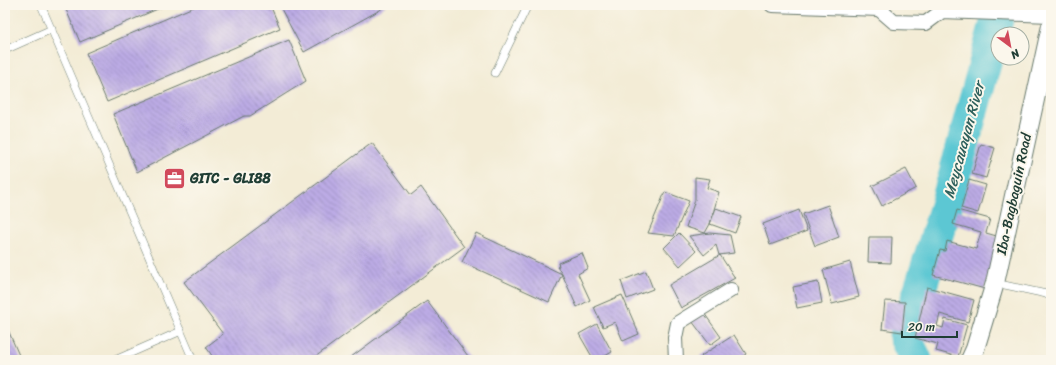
<svg xmlns="http://www.w3.org/2000/svg" width="1056" height="365" font-family="Sriracha,sans-serif">
	<style>
		.lines { fill: none; stroke-linecap: round; stroke-linejoin: round }
		.river { stroke: #5bc7d3; stroke-width: 33 }
		.building { fill: url(#building-back-hatch) }
		.service-casing { stroke: #697a6d; stroke-width: 8 }
		.minor-casing { stroke: #697a6d; stroke-width: 16 }
		.tertiary-casing { stroke: #697a6d; stroke-width: 20 }
		.service { stroke: #fff; stroke-width: 7 }
		.minor { stroke: #fff; stroke-width: 14 }
		.tertiary { stroke: #fff; stroke-width: 18 }
		.labels { text-anchor: middle; dominant-baseline: central; stroke-width: 4; stroke-linejoin: round; paint-order: stroke }
		.poi-label { font-size: 14px; font-weight: bold; fill: #1f3d34; stroke: #fbf7ec; text-anchor: start }
		.street-label { font-size: 14px; fill: #1f3d34; stroke: #fbf7ec }
		.water-label { font-size: 15px; font-style: italic; fill: #2e605c; stroke: #fbf7ec }
	</style>
	<defs>
		<pattern id="building-back-hatch" width="6" height="6" patternUnits="userSpaceOnUse"><rect width="6" height="6" fill="#bcabe5"/><path d="M-1 5l2 2M0 0l6 6M5-1l2 2" fill="none" stroke="#988cba"/></pattern>
	</defs>
	<rect width="100%" height="100%" fill="#fbf7ec"/>
	<filter id="ink" filterUnits="userSpaceOnUse"><feTurbulence type="fractalNoise" baseFrequency=".025" numOctaves="2"/><feDisplacementMap in="SourceGraphic" scale="8" xChannelSelector="R" yChannelSelector="G"/><feConvolveMatrix kernelMatrix="1 2 1 2 8 2 1 2 1" color-interpolation-filters="sRGB"/></filter>
	<filter id="wash" filterUnits="userSpaceOnUse"><feTurbulence type="fractalNoise" baseFrequency=".012" numOctaves="4" result="noise"/><feDisplacementMap in="SourceGraphic" scale="16" xChannelSelector="R" yChannelSelector="G"/><feGaussianBlur stdDeviation="0.9" result="paint"/><feColorMatrix in="noise" values="0 0 0 0 0 0 0 0 0 0 0 0 0 0 0 0 0 1.4 0 .05"/><feComposite in="paint" operator="in"/></filter>
	<g filter="url(#wash)">
		<rect width="100%" height="100%" fill="#f3ecd6"/>
		<g class="lines">
			<path class="river" d="M 916,360 L 905,337 L 946,206 L 1001,5"/>
		</g>
		<g id="blocks">
			<g class="building">
				<path d="M 64,5 L 167,5 L 80,42 Z"/>
				<path d="M 198,5 L 270,5 L 280,28 L 107,102 L 86,53 Z"/>
				<path d="M 279,5 L 386,5 L 380,10 L 304,52 Z"/>
				<path d="M 289,40 L 306,81 L 250,116 L 244,116 L 137,172 L 113,114 Z"/>
				<path d="M 372,143 L 411,195 L 421,187 L 464,247 L 311,360 L 215,360 L 206,347 L 223,334 L 184,282 Z"/>
				<path d="M 981,144 L 995,148 L 986,178 L 972,174 Z"/>
				<path d="M 906,169 L 916,188 L 882,206 L 872,186 Z"/>
				<path d="M 695,177 L 710,179 L 707,188 L 719,192 L 710,224 L 705,233 L 686,227 L 695,200 Z"/>
				<path d="M 969,180 L 986,185 L 978,213 L 961,208 Z"/>
				<path d="M 665,192 L 689,201 L 674,236 L 648,233 Z"/>
				<path d="M 828,205 L 839,237 L 815,246 L 803,214 Z"/>
				<path d="M 716,208 L 741,217 L 735,233 L 710,224 Z"/>
				<path d="M 799,210 L 807,231 L 770,245 L 763,224 Z"/>
				<path d="M 957,210 L 990,219 L 986,233 L 1000,237 L 985,289 L 933,275 L 940,250 L 945,251 L 947,241 L 976,249 L 981,232 L 953,224 Z"/>
				<path d="M 476,233 L 562,274 L 549,302 L 462,262 Z"/>
				<path d="M 679,233 L 696,251 L 680,266 L 664,248 Z"/>
				<path d="M 710,233 L 730,235 L 734,253 L 719,255 L 716,245 L 704,255 L 689,236 Z"/>
				<path d="M 869,237 L 892,237 L 891,263 L 868,262 Z"/>
				<path d="M 582,253 L 588,268 L 578,274 L 590,300 L 577,307 L 562,274 L 557,267 L 559,266 L 558,263 Z"/>
				<path d="M 720,255 L 735,278 L 681,308 L 669,285 Z"/>
				<path d="M 850,262 L 859,297 L 832,304 L 823,270 Z"/>
				<path d="M 646,271 L 653,289 L 627,299 L 621,281 Z"/>
				<path d="M 818,282 L 822,303 L 797,308 L 793,287 Z"/>
				<path d="M 927,287 L 974,300 L 968,322 L 940,314 L 937,326 L 943,328 L 945,319 L 967,325 L 958,357 L 936,351 L 938,344 L 915,338 Z"/>
				<path d="M 622,295 L 639,334 L 623,341 L 615,322 L 603,327 L 594,307 Z"/>
				<path d="M 427,301 L 471,360 L 347,360 Z"/>
				<path d="M 885,301 L 905,302 L 902,332 L 882,329 Z"/>
				<path d="M 704,313 L 721,337 L 710,345 L 692,321 Z"/>
				<path d="M 5,323 L 21,360 L 5,360 Z"/>
				<path d="M 597,324 L 612,352 L 598,360 L 594,360 L 579,334 Z"/>
				<path d="M 734,335 L 746,354 L 738,360 L 704,360 L 701,356 Z"/>
			</g>
		</g>
	</g>
	<g filter="url(#ink)">
		<use href="#blocks" fill-opacity="0" stroke="#697a6d" stroke-width="1"/>
		<g class="lines">
			<defs>
				<g id="service">
					<path d="M 41,5 L 193,360"/>
					<path d="M 5,50 L 52,29"/>
					<path d="M 495,73 L 528,5"/>
					<path d="M 995,283 L 1051,295"/>
					<path d="M 115,360 L 181,331"/>
				</g>
				<g id="minor">
					<path d="M 772,5 L 879,9 L 884,5"/>
					<path d="M 879,9 L 894,22 L 926,23 L 942,11 L 1051,15"/>
					<path d="M 676,360 L 675,338 L 678,323 L 731,290"/>
				</g>
				<path id="tertiary" d="M 970,360 L 975,349 L 995,283 L 1051,26"/>
			</defs>
			<use href="#service" class="service-casing"/>
			<use href="#minor" class="minor-casing"/>
			<use href="#tertiary" class="tertiary-casing"/>
			<use href="#service" class="service"/>
			<use href="#minor" class="minor"/>
			<use href="#tertiary" class="tertiary"/>
		</g>
	</g>
	<defs>
		<symbol id="office-square" viewBox="-11 -11 22 22"><rect x="-9" y="-9" width="18" height="18" rx="4" fill="#d1495b" stroke="#fbf7ec"/><path d="M-6-3h4V-5.5h4V-3h4V5H-6ZM-1-4.5V-3h2v-1.5ZM-6 0V1H6V0Z" fill="#fff"/></symbol>
	</defs>
	<g fill-rule="evenodd">
		<use href="#office-square" x="162" y="166" width="25" height="25"/>
	</g>
	<g class="labels">
		<g class="poi-label">
			<text x="190" y="178">GITC - GLI88</text>
		</g>
		<g class="street-label">
			<text transform="translate(1014 194) rotate(-78)">Iba-Bagbaguin Road</text>
		</g>
		<g class="water-label">
			<text transform="translate(964 140) rotate(-75)">Meycauayan River</text>
		</g>
	</g>
	<rect width="1056" height="365" fill="none" stroke="#fbf7ec" stroke-width="20"/>
	<g transform="translate(1010 46) rotate(148)"><circle r="19" fill="#fbf7ec" stroke="#a3ada2"/>
	<path d="M0-3L7 15L0 10L-7 15Z" fill="#d1495b"/>
	<text y="-6" font-size="11" font-weight="bold" text-anchor="middle" fill="#1f3d34">N</text>
	</g>
	<path d="M902 331v6h55v-6" fill="none" stroke="#1f3d34" stroke-width="2"/>
	<text x="908" y="331" font-size="12" fill="#1f3d34" stroke="#fbf7ec" stroke-width="3" paint-order="stroke">20 m</text>
</svg>
